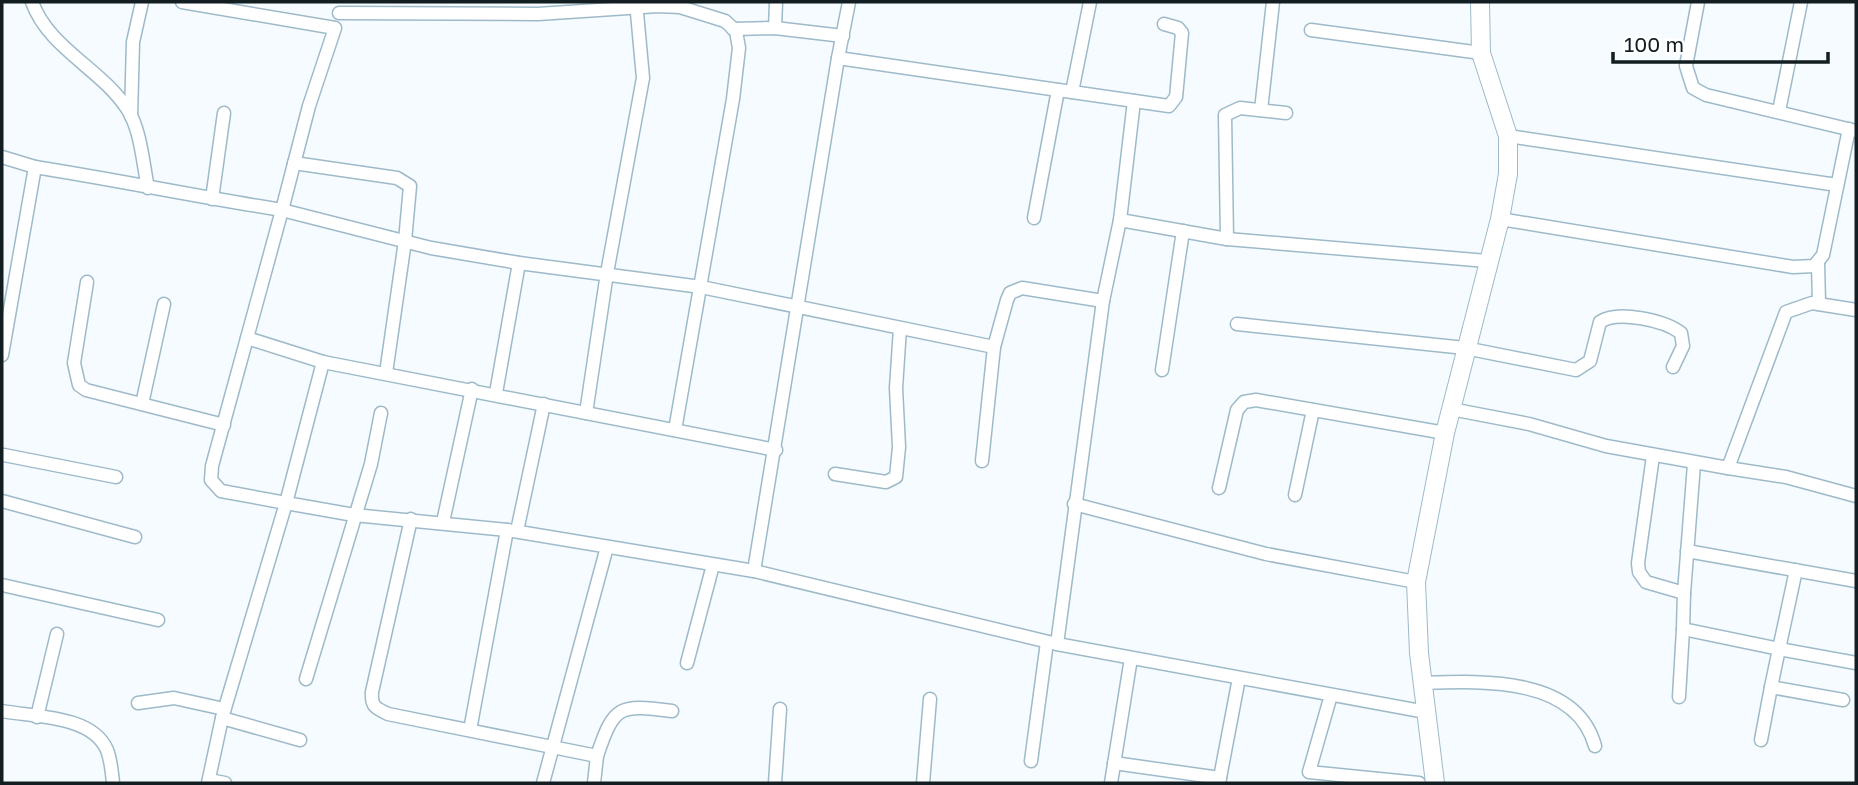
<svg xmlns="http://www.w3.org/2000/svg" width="1858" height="785" font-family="'Golos Text',sans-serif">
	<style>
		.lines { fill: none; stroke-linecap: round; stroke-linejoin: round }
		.street-casing { stroke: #9ebac9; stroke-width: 15 }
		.secondary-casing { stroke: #9ebac9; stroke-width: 20 }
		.street { stroke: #fff; stroke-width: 12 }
		.secondary { stroke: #fff; stroke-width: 18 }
	</style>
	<rect width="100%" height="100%" fill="#f5fbfe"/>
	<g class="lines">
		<defs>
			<g id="street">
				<path d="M 32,2 C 49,49 102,69 128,110 C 141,131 143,164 148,188"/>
				<path d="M 182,2 L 335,28 L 309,106 L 282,210 L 431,248 L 519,263 L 701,287 L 994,347 L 1007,300 L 1010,293 L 1022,288 L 1103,301"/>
				<path d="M 1698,2 L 1686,66 L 1693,88 L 1706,95 L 1856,131"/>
				<path d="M 339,13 L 538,14 L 658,6 L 680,7 L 725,21 L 736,31 L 739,48 L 733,99 L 675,430"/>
				<path d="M 775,28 L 776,2"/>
				<path d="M 733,29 L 775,28 L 843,36"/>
				<path d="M 1311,30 L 1481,53"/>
				<path d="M 838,58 L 849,2"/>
				<path d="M 1072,92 L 1090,2"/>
				<path d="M 1261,110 L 1273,2"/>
				<path d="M 1779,111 L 1801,2"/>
				<path d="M 131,116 L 133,42 L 142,2"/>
				<path d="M 1508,136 L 1837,185"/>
				<path d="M 2,157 L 35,167"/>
				<path d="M 294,163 L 397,178 L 410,186 L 405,241 L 386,373"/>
				<path d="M 212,199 L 224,113"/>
				<path d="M 1034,218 L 1058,90"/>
				<path d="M 1500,219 L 1793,267 L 1814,266 L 1823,255 L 1849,129"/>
				<path d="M 1120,220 L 1227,239 L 1487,261"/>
				<path d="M 1227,239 L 1225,115 L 1240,108 L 1286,113"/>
				<path d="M 1818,263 L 1819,304"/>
				<path d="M 87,282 L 74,363 L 79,385 L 86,390 L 224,425"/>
				<path d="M 1237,324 L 1465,348 L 1576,370 L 1590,361 L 1600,322 C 1617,310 1664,320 1681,333 L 1683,346 L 1673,367"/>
				<path d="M 247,338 L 323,362 L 776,450"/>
				<path d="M 2,355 L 35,167 C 117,180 199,197 282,210 L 212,466 L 211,480 L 221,491 L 286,503 L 323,362"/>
				<path d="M 1162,370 L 1183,231"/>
				<path d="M 496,393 L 519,263"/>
				<path d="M 142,404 L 164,304"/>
				<path d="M 1451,409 L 1529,424 L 1606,446 L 1728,468 L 1786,312 L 1812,303 L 1856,310"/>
				<path d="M 586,413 L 607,273 L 643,78 L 636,2"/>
				<path d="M 4,455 L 116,477"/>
				<path d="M 1653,456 L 1638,563 L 1639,572 L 1646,582 L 1684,593 L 1683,629 L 1779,649 L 1771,687 L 1843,700"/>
				<path d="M 982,461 L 994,347"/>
				<path d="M 1728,468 L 1786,477 L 1856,496"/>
				<path d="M 835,474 L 886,482 L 896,477 L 899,447 L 896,388 L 900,328"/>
				<path d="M 1219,488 L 1237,410 L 1244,402 L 1256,400 L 1445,433"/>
				<path d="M 1295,495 L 1313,410"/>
				<path d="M 2,501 L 135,537"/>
				<path d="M 1074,504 L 1266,554 L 1416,582"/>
				<path d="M 411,519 L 372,692 C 371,706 375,708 388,714 L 597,756 L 594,783"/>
				<path d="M 443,522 L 472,389"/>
				<path d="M 517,531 L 544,404"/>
				<path d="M 1687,551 L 1856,581"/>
				<path d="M 1796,570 L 1779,649 L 1856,663"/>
				<path d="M 754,571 L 838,58 L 1169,106 L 1176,97 L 1182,33 L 1178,28 L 1164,24"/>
				<path d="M 2,585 L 158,620"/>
				<path d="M 1684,593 L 1694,464"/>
				<path d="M 1057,644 L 1426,712"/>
				<path d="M 687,663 L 713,565"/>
				<path d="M 306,679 L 371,464 L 381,413"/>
				<path d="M 1422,683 C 1481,681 1576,676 1595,746"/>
				<path d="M 1331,695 L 1309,772 L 1419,783"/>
				<path d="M 1679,697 L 1683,629"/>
				<path d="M 138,703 L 174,698 L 224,709"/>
				<path d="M 2,711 C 34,717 92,715 107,750 C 111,760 112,773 113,783"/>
				<path d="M 37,717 L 57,634"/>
				<path d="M 222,718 L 300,740"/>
				<path d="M 470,730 L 507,530"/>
				<path d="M 1761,740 L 1771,687"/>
				<path d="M 597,756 C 614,705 619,704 672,711"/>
				<path d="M 1031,761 L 1047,642"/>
				<path d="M 1114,763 L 1220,778"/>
				<path d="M 209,780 L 225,783"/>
				<path d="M 208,783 L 222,718 L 286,503 L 354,515 L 507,530 L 754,571 L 1057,644 L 1103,301 L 1120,220 L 1134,101"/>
				<path d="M 543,783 L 607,547"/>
				<path d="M 775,783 L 780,709"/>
				<path d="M 923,783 L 930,699"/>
				<path d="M 1111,783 L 1131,658"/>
				<path d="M 1219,783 L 1239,678"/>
			</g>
			<path id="secondary" d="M 1435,783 L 1419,653 L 1416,582 L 1445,433 L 1500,219 L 1508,174 L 1508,136 L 1481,53 L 1480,2"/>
		</defs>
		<use href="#street" class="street-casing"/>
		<use href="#secondary" class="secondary-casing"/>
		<use href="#street" class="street"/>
		<use href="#secondary" class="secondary"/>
	</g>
	<rect width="1858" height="785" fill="none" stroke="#131e23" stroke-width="7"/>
	<path d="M1613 52v10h215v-10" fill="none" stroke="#131e23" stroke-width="3.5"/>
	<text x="1624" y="52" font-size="21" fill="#131e23" stroke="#ffffff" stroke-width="5" paint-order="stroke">100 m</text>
</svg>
